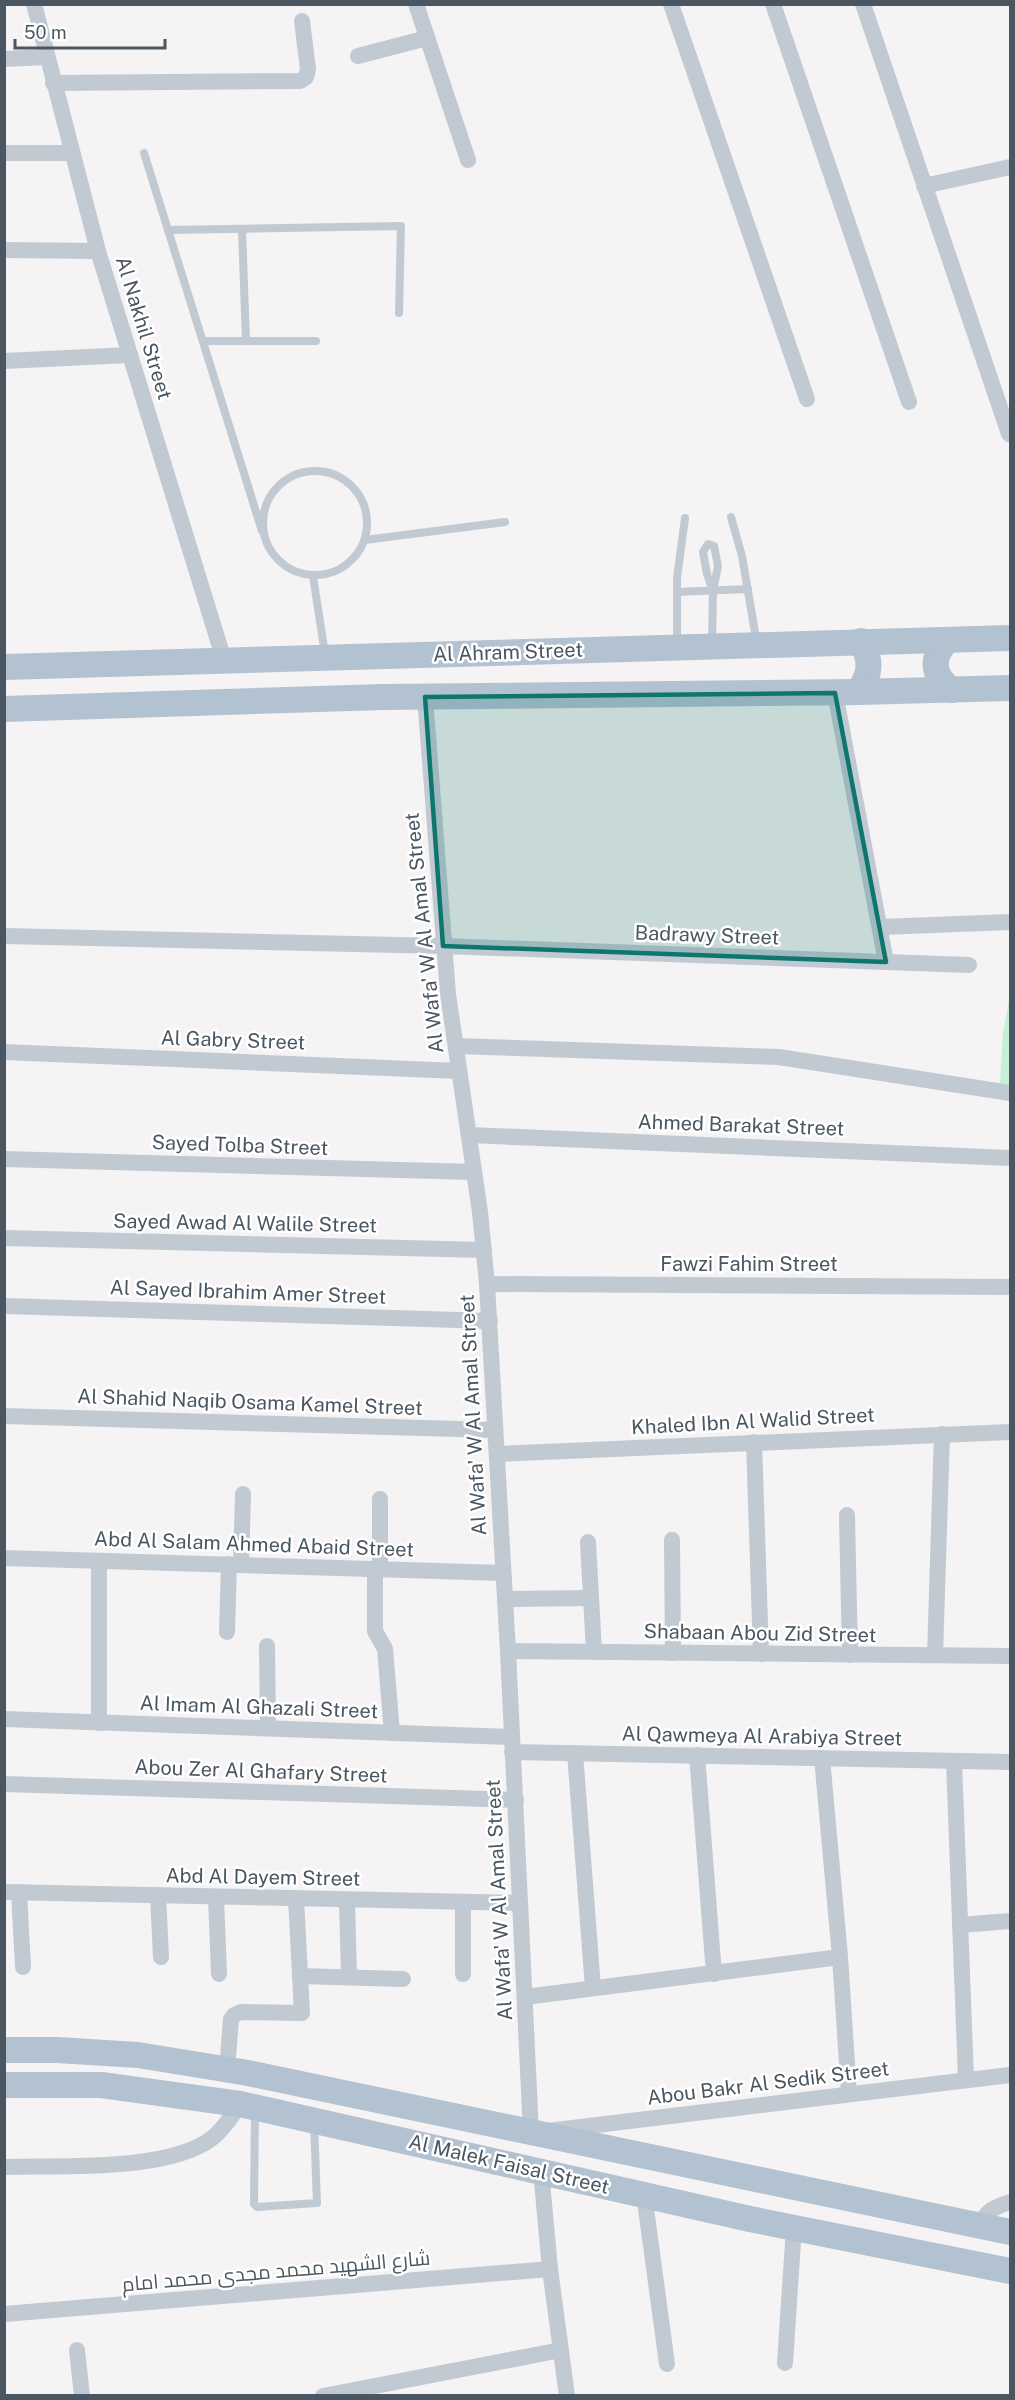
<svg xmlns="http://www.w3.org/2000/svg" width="1015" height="2400" font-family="'Public Sans',Cairo,sans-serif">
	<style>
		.green { fill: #c3f1d5 }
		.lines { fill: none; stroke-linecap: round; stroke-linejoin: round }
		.lane { stroke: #c1cad2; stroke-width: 8 }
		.street { stroke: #c1cad2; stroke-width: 16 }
		.primary { stroke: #b3c2d1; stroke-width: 26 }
		.marked { fill: #0f766e; fill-opacity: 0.2; stroke: #0f766e; stroke-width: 4.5; stroke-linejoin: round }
		.labels { text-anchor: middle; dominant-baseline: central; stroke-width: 5; stroke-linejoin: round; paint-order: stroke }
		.street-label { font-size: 20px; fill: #4a5661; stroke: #fff }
	</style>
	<rect width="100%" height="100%" fill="#f5f3f3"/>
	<path class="green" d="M 1010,995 L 1010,1084 L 1000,1084 L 1003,1033 Z"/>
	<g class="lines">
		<g class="lane">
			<path d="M 144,153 L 262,531"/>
			<path d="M 242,229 L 246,341"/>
			<path d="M 168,230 L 401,226 L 399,313"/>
			<path d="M 203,341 L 316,341"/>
			<circle cx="315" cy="523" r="52"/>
			<path d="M 731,517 L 742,556 L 757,644"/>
			<path d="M 365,540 L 505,522"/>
			<path d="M 708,544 L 714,546 L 718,566 L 713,591 L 707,574 L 703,552 Z"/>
			<path d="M 313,576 L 325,654"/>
			<path d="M 677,592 L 748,589"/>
			<path d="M 712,644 L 713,591"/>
			<path d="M 677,646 L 677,578 L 685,518"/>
			<path d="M 255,2110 L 254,2204 L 257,2207 L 317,2203 L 314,2123"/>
		</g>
		<g class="street">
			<path d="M 34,4 L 98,251 L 224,660"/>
			<path d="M 416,4 L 468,160"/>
			<path d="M 671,4 L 807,399"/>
			<path d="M 773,4 L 909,402"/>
			<path d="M 863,4 L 1009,434"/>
			<path d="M 358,56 L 427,38"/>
			<path d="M 4,59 L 47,57"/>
			<path d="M 53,83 L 300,81 L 306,77 L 308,69 L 302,21"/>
			<path d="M 4,153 L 72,153"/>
			<path d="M 924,186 L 1010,167"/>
			<path d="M 4,250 L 98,251"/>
			<path d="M 4,361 L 130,355"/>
			<path d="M 835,693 L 886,962"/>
			<path d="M 425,697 L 448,994 L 480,1212 L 487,1284 L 508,1651 L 531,2133 L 1010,2075"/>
			<path d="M 880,927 L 1010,922"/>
			<path d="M 4,936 L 443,946 L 969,965"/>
			<path d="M 456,1046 L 779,1057 L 1010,1093"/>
			<path d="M 4,1052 L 459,1071"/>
			<path d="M 470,1135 L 1010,1158"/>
			<path d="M 4,1159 L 474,1172"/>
			<path d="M 4,1238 L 484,1250"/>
			<path d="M 487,1284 L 1010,1287"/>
			<path d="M 4,1306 L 490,1321"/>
			<path d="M 4,1416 L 494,1430"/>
			<path d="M 754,1442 L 761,1654"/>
			<path d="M 497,1454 L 1010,1432"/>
			<path d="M 380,1499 L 380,1569"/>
			<path d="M 847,1515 L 850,1655"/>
			<path d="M 672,1540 L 673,1653"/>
			<path d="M 588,1542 L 594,1652"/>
			<path d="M 4,1558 L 503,1573"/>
			<path d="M 241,1565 L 243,1494"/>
			<path d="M 375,1568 L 375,1631 L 385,1649 L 392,1733"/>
			<path d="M 505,1599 L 591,1598"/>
			<path d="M 227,1632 L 229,1564"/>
			<path d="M 267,1646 L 268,1728"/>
			<path d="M 508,1651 L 1010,1656"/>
			<path d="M 935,1655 L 942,1434"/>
			<path d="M 4,1719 L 511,1737"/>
			<path d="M 99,1723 L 99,1561"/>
			<path d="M 512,1752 L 1010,1762"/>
			<path d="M 575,1753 L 593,1988"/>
			<path d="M 697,1755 L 714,1974"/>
			<path d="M 822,1758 L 840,1957 L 849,2094"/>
			<path d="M 954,1761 L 966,2080"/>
			<path d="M 4,1784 L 516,1800"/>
			<path d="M 4,1892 L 520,1903"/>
			<path d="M 19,1892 L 23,1967"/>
			<path d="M 158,1895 L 161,1957"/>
			<path d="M 216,1897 L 219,1974"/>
			<path d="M 347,1901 L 349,1977"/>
			<path d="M 463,1902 L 463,1974"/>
			<path d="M 960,1925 L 1010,1921"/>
			<path d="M 300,1976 L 403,1979"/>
			<path d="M 525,1997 L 840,1957"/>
			<path d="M 227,2070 L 231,2019 L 234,2015 L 241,2012 L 302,2013 L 296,1898"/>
			<path d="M 4,2167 C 61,2165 166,2172 211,2139 C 223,2130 232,2116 240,2104"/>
			<path d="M 541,2171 L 550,2269 L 567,2396"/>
			<path d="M 644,2194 L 667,2364"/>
			<path d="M 980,2226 C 986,2210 995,2207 1010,2202"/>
			<path d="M 4,2314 L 550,2269"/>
			<path d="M 77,2350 L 82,2396"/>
			<path d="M 785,2363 L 794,2227"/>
			<path d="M 323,2396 L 561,2350"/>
		</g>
		<g class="primary">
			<path d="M 948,640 C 930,657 932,676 952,690"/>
			<path d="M 4,667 L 1010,638"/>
			<path d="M 858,692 C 871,674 872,661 861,641"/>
			<path d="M 4,709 L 383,697 L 858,692 L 1010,688"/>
			<path d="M 4,2050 L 57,2050 L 138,2055 L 248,2073 L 1010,2232"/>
			<path d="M 4,2085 L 101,2085 L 240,2104 L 750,2219 L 1010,2271"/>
		</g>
	</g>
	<path class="marked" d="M 835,693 L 886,962 L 443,946 L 425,697 Z"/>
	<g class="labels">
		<g class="street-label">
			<text transform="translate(144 328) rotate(73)">Al Nakhil Street</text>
			<text transform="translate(508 652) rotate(-2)">Al Ahram Street</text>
			<text transform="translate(424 933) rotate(-96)">Al Wafa' W Al Amal Street</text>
			<text transform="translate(707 935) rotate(2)">Badrawy Street</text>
			<text transform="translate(233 1040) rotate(2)">Al Gabry Street</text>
			<text transform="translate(741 1125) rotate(2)">Ahmed Barakat Street</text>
			<text transform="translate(240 1145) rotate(2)">Sayed Tolba Street</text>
			<text transform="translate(245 1223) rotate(1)">Sayed Awad Al Walile Street</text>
			<text x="749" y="1264">Fawzi Fahim Street</text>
			<text transform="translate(248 1292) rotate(2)">Al Sayed Ibrahim Amer Street</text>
			<text transform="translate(250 1402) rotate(2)">Al Shahid Naqib Osama Kamel Street</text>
			<text transform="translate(473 1415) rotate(-93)">Al Wafa' W Al Amal Street</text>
			<text transform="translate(753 1421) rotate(-3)">Khaled Ibn Al Walid Street</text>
			<text transform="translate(254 1544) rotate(2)">Abd Al Salam Ahmed Abaid Street</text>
			<text transform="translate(760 1633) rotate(1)">Shabaan Abou Zid Street</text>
			<text transform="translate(259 1707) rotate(2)">Al Imam Al Ghazali Street</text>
			<text transform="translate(762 1736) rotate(1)">Al Qawmeya Al Arabiya Street</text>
			<text transform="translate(261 1771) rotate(2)">Abou Zer Al Ghafary Street</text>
			<text transform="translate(263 1877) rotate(1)">Abd Al Dayem Street</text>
			<text transform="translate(499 1900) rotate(-93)">Al Wafa' W Al Amal Street</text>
			<text transform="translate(768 2083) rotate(-7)">Abou Bakr Al Sedik Street</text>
			<text transform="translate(509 2164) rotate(13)">Al Malek Faisal Street</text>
			<text transform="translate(276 2271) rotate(-5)">شارع الشهيد محمد مجدى محمد امام</text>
		</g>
	</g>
	<rect width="1015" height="2400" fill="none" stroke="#4a5661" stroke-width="12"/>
	<path d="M15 39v9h150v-9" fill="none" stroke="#4a5661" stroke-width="3"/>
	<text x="24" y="39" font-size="18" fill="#4a5661" stroke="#ffffff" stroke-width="4.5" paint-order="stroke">50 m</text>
</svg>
